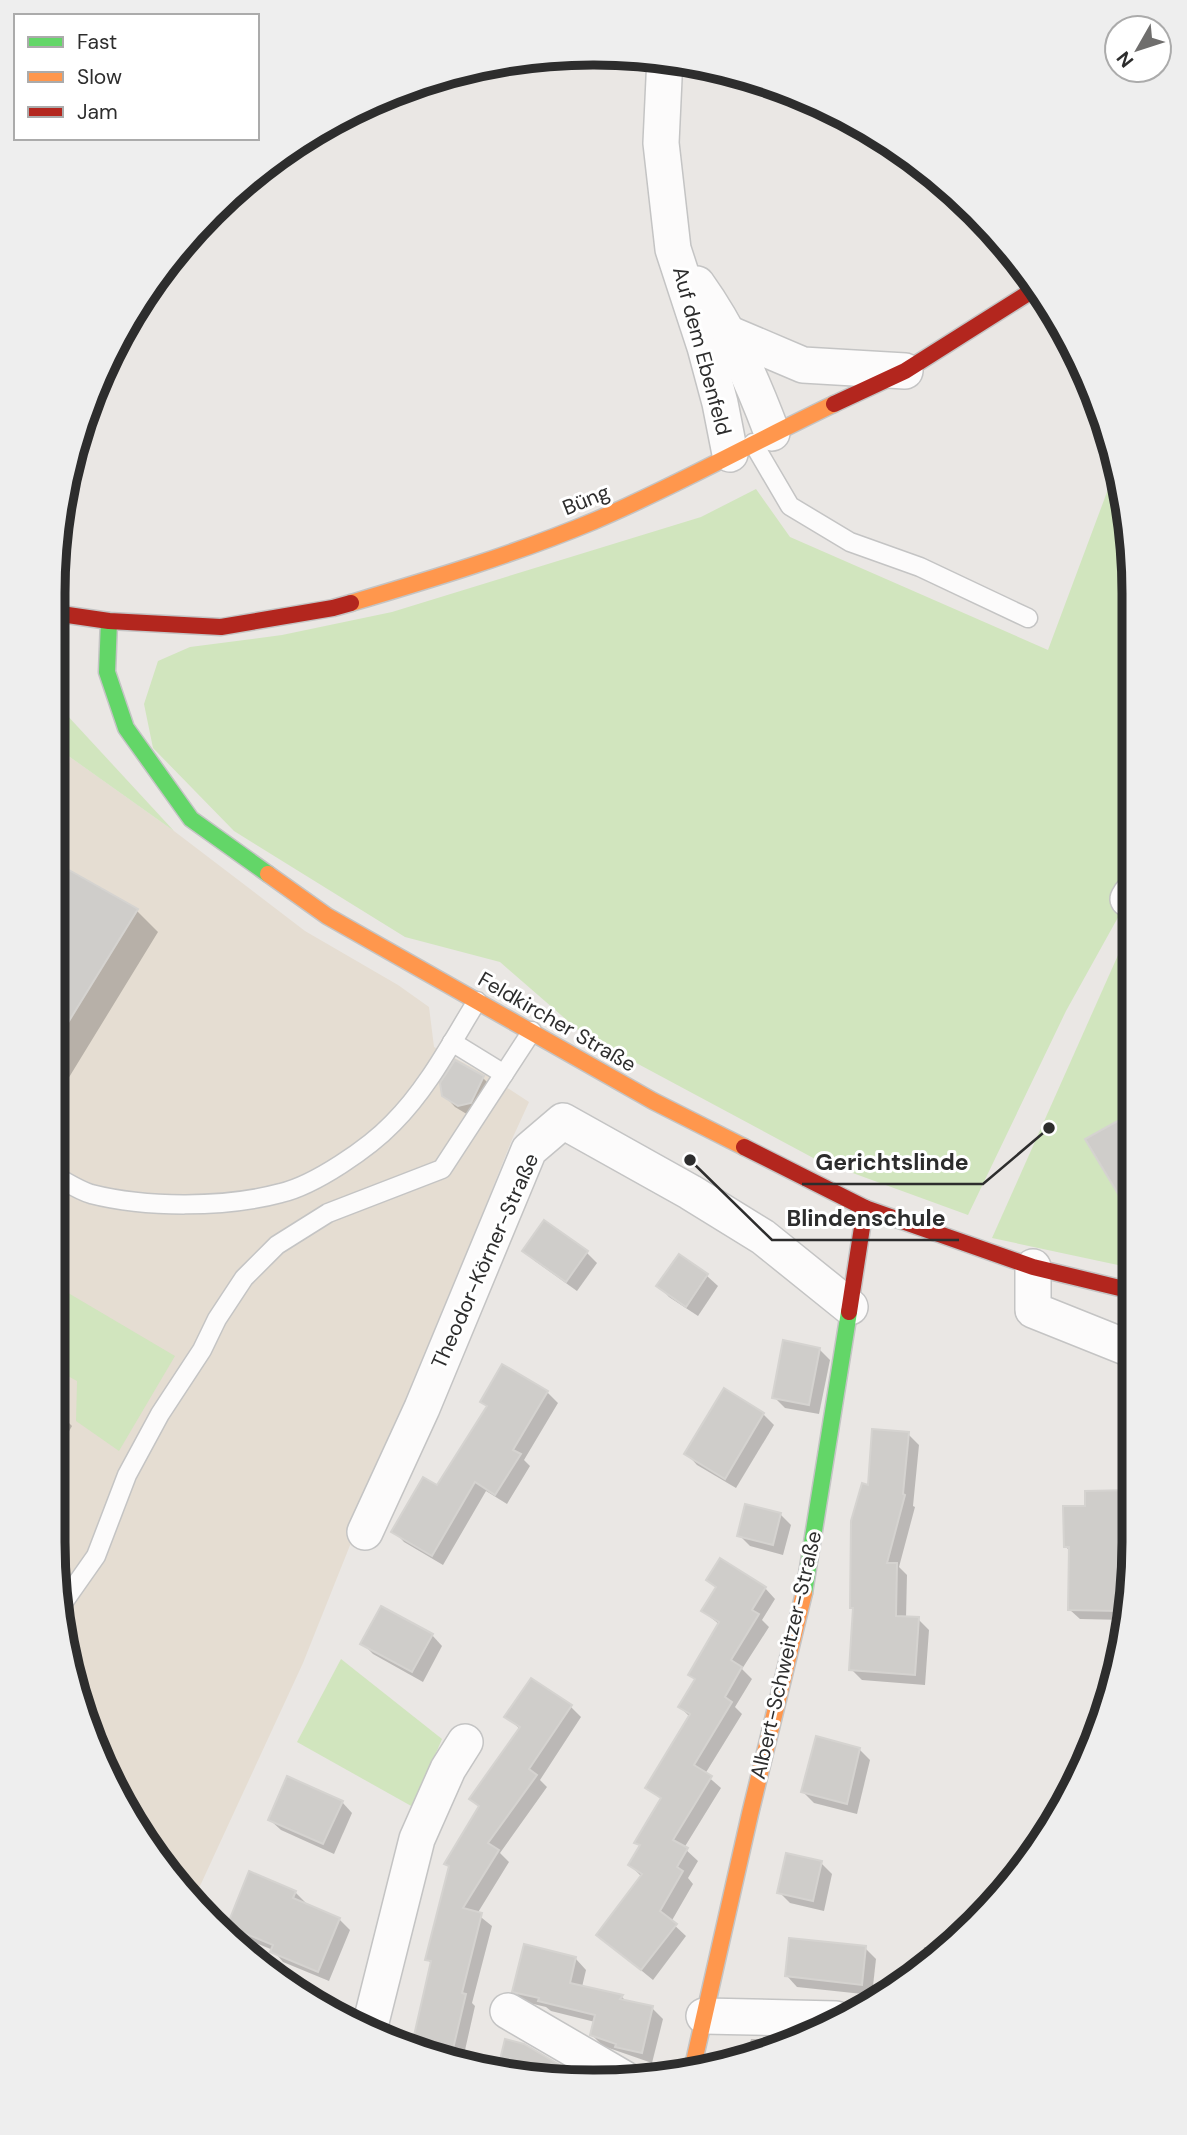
<svg xmlns="http://www.w3.org/2000/svg" width="1187" height="2135" font-family="'DM Sans',sans-serif">
	<style>
		.education { fill: #e5ddd2 }
		.green { fill: #d1e5be }
		.shadow { fill: #0003 }
		.building { fill: #cfcdca; stroke: #d5d3d0; stroke-width: 2 }
		.lines { fill: none; stroke-linecap: round; stroke-linejoin: round }
		.lane-casing { stroke: #c4c4c4; stroke-width: 21 }
		.street-casing { stroke: #c4c4c4; stroke-width: 38 }
		.fast-casing { stroke: #c4c4c4; stroke-width: 19 }
		.slow-casing { stroke: #c4c4c4; stroke-width: 19 }
		.jam-casing { stroke: #c4c4c4; stroke-width: 19 }
		.lane { stroke: #fcfbfb; stroke-width: 18 }
		.street { stroke: #fcfbfb; stroke-width: 35 }
		.fast { stroke: #63d668; stroke-width: 16 }
		.slow { stroke: #ff974d; stroke-width: 16 }
		.jam { stroke: #b3261e; stroke-width: 16 }
		.labels { text-anchor: middle; dominant-baseline: central; stroke-width: 6; stroke-linejoin: round; paint-order: stroke }
		.street-label { font-size: 21px; fill: #2d2d2d; stroke: #fff }
		.rim { fill: none; stroke: #2d2d2d; stroke-width: 9 }
		.leader { fill: none; stroke: #2d2d2d; stroke-width: 2.5 }
		.callout-dot { fill: #2d2d2d; stroke: #fff; stroke-width: 2.5 }
		.callout-label { font-size: 23px; text-anchor: middle; font-weight: bold; fill: #2d2d2d; stroke: #fff; stroke-width: 6; stroke-linejoin: round; paint-order: stroke }
	</style>
	<rect width="100%" height="100%" fill="#eae7e4"/>
	<path class="education" d="M 53,745 L 174,831 L 305,931 L 398,985 L 429,1007 L 434,1047 L 489,1076 L 529,1102 L 513,1137 L 303,1663 L 194,1899 L 165,1871 L 81,1716 L 53,1541 Z"/>
	<g class="green">
		<path d="M 1116,462 L 1130,523 L 1131,894 L 1066,1011 L 968,1215 L 817,1160 L 584,1035 L 500,962 L 405,937 L 234,831 L 153,748 L 144,704 L 158,661 L 190,647 L 282,635 L 392,612 L 701,517 L 756,489 L 790,537 L 1048,650 L 1110,484 Z"/>
		<path d="M 53,700 L 174,831 L 53,745 Z"/>
		<path d="M 1131,926 L 1132,1268 L 992,1238 Z"/>
		<path d="M 53,1284 L 175,1356 L 119,1451 L 76,1421 L 77,1381 L 53,1368 Z"/>
		<path d="M 341,1659 L 442,1739 L 413,1807 L 297,1742 Z"/>
	</g>
	<g class="shadow">
		<path d="M 53,904 L 137,911 L 158,932 L 68,1079 L 54,1071 L 53,1074 Z"/>
		<path d="M 483,1078 L 494,1089 L 470,1116 L 455,1107 L 444,1095 Z"/>
		<path d="M 1132,1115 L 1132,1231 L 1121,1195 Z"/>
		<path d="M 524,1250 L 586,1252 L 597,1263 L 577,1291 L 535,1261 Z"/>
		<path d="M 679,1256 L 707,1276 L 718,1286 L 698,1316 L 669,1297 L 659,1286 Z"/>
		<path d="M 819,1349 L 830,1360 L 819,1414 L 785,1408 L 774,1397 Z"/>
		<path d="M 547,1392 L 558,1403 L 524,1460 L 530,1466 L 507,1504 L 486,1491 L 443,1565 L 404,1542 L 394,1531 L 437,1488 L 488,1408 L 482,1402 Z"/>
		<path d="M 53,1407 L 72,1426 L 53,1460 Z"/>
		<path d="M 763,1414 L 774,1425 L 736,1488 L 697,1465 L 687,1454 Z"/>
		<path d="M 908,1434 L 919,1445 L 913,1506 L 915,1507 L 899,1567 L 907,1575 L 906,1618 L 918,1619 L 929,1630 L 925,1685 L 862,1680 L 851,1669 L 869,1487 Z"/>
		<path d="M 1132,1445 L 1133,1446 L 1133,1484 L 1131,1482 Z"/>
		<path d="M 1087,1492 L 1133,1492 L 1133,1566 L 1128,1566 L 1126,1620 L 1080,1619 L 1070,1610 L 1071,1552 L 1066,1547 L 1086,1508 Z"/>
		<path d="M 780,1514 L 791,1525 L 783,1555 L 750,1546 L 739,1535 Z"/>
		<path d="M 708,1580 L 765,1588 L 775,1599 L 762,1620 L 769,1627 L 742,1669 L 752,1679 L 735,1707 L 742,1714 L 705,1774 L 721,1788 L 684,1848 L 698,1861 L 688,1878 L 693,1884 L 671,1922 L 686,1936 L 653,1980 L 598,1935 L 642,1877 L 630,1865 L 641,1847 L 637,1842 L 662,1800 L 648,1788 L 690,1717 L 680,1707 L 696,1681 L 690,1674 L 720,1625 L 703,1611 L 717,1589 Z"/>
		<path d="M 432,1635 L 442,1646 L 423,1682 L 373,1654 L 363,1644 Z"/>
		<path d="M 570,1706 L 581,1717 L 540,1780 L 547,1787 L 500,1853 L 509,1862 L 477,1914 L 492,1926 L 472,2003 L 475,2006 L 463,2059 L 425,2050 L 415,2040 L 432,1964 L 427,1959 L 480,1808 L 471,1799 L 521,1730 L 507,1717 Z"/>
		<path d="M 859,1749 L 870,1760 L 857,1814 L 814,1803 L 803,1792 Z"/>
		<path d="M 342,1802 L 352,1813 L 334,1854 L 281,1830 L 270,1820 Z"/>
		<path d="M 821,1863 L 832,1874 L 824,1911 L 790,1903 L 779,1892 Z"/>
		<path d="M 295,1892 L 306,1903 L 305,1905 L 339,1919 L 350,1930 L 329,1981 L 283,1962 L 273,1950 L 239,1936 L 229,1925 Z"/>
		<path d="M 924,1947 L 950,1948 L 919,1967 L 920,1954 L 923,1954 Z"/>
		<path d="M 865,1948 L 876,1959 L 872,1995 L 797,1987 L 787,1976 Z"/>
		<path d="M 576,1959 L 586,1970 L 582,1987 L 622,1997 L 627,2002 L 652,2008 L 663,2019 L 652,2063 L 603,2046 L 592,2035 L 595,2022 L 551,2011 L 546,2007 L 525,2002 L 514,1991 Z"/>
		<path d="M 751,2039 L 769,2039 L 787,2044 L 747,2054 Z"/>
	</g>
	<g class="building">
		<path d="M 69,870 L 138,909 L 53,1047 L 53,902 Z"/>
		<path d="M 455,1060 L 484,1076 L 471,1103 L 458,1106 L 442,1096 L 440,1083 Z"/>
		<path d="M 1132,1113 L 1132,1217 L 1085,1139 Z"/>
		<path d="M 544,1220 L 588,1251 L 566,1282 L 522,1251 Z"/>
		<path d="M 679,1254 L 708,1274 L 686,1307 L 656,1286 Z"/>
		<path d="M 783,1340 L 820,1348 L 809,1405 L 772,1398 Z"/>
		<path d="M 502,1364 L 548,1391 L 513,1450 L 521,1454 L 495,1495 L 475,1482 L 432,1556 L 391,1532 L 423,1477 L 437,1485 L 487,1406 L 480,1402 Z"/>
		<path d="M 724,1388 L 764,1413 L 725,1479 L 684,1454 Z"/>
		<path d="M 872,1429 L 909,1432 L 903,1494 L 905,1495 L 887,1563 L 897,1563 L 896,1616 L 919,1617 L 915,1675 L 849,1670 L 853,1608 L 850,1608 L 851,1521 L 862,1483 L 868,1485 Z"/>
		<path d="M 1133,1490 L 1133,1557 L 1119,1557 L 1118,1611 L 1068,1610 L 1069,1547 L 1064,1547 L 1063,1506 L 1085,1506 L 1085,1491 Z"/>
		<path d="M 745,1504 L 781,1513 L 773,1545 L 737,1536 Z"/>
		<path d="M 720,1558 L 766,1587 L 752,1610 L 759,1614 L 731,1660 L 742,1667 L 725,1697 L 732,1702 L 694,1765 L 712,1776 L 673,1840 L 688,1848 L 677,1867 L 683,1871 L 660,1911 L 677,1924 L 641,1970 L 596,1935 L 642,1874 L 628,1865 L 640,1845 L 634,1843 L 661,1798 L 645,1788 L 690,1714 L 678,1707 L 695,1679 L 688,1675 L 719,1622 L 701,1611 L 716,1587 L 706,1580 Z"/>
		<path d="M 381,1606 L 433,1634 L 412,1672 L 360,1644 Z"/>
		<path d="M 531,1678 L 572,1705 L 529,1769 L 537,1775 L 488,1843 L 499,1850 L 463,1908 L 482,1913 L 462,1993 L 466,1994 L 453,2049 L 413,2040 L 431,1961 L 425,1960 L 449,1866 L 444,1864 L 479,1806 L 469,1799 L 520,1727 L 504,1717 Z"/>
		<path d="M 816,1736 L 860,1748 L 847,1804 L 801,1792 Z"/>
		<path d="M 287,1776 L 343,1801 L 323,1844 L 268,1820 Z"/>
		<path d="M 786,1853 L 822,1861 L 813,1901 L 777,1893 Z"/>
		<path d="M 249,1871 L 296,1891 L 293,1898 L 340,1918 L 318,1972 L 270,1952 L 273,1945 L 227,1926 Z"/>
		<path d="M 789,1938 L 866,1946 L 862,1985 L 785,1976 Z"/>
		<path d="M 524,1944 L 576,1957 L 570,1983 L 623,1995 L 620,1999 L 653,2006 L 642,2053 L 615,2047 L 616,2044 L 590,2035 L 595,2015 L 538,2001 L 539,1998 L 512,1992 Z"/>
		<path d="M 505,2039 L 524,2044 L 580,2077 L 498,2068 Z"/>
	</g>
	<g class="lines">
		<defs>
			<g id="lane">
				<path d="M 753,443 L 790,506 L 850,542 L 920,567 L 1028,618"/>
				<path d="M 452,1042 L 504,1074"/>
				<path d="M 53,1175 C 65,1181 78,1190 91,1194 C 146,1208 225,1208 281,1193 C 315,1185 369,1148 393,1123 C 428,1088 451,1043 477,1001"/>
				<path d="M 63,1603 L 96,1556 L 127,1475 L 160,1414 L 202,1350 L 217,1319 L 244,1278 L 277,1245 L 328,1213 L 442,1169 L 532,1031"/>
			</g>
			<g id="street">
				<path d="M 665,57 L 661,143 L 673,249 L 705,347 L 720,403 L 730,454"/>
				<path d="M 697,284 C 730,330 752,380 772,433"/>
				<path d="M 730,334 L 803,365 L 905,371"/>
				<path d="M 1128,899 L 1131,894"/>
				<path d="M 1033,1267 L 1033,1310 L 1133,1350"/>
				<path d="M 365,1532 L 422,1408 L 529,1150 L 563,1121 L 690,1192 L 763,1237 L 850,1307"/>
				<path d="M 508,2011 L 628,2081"/>
				<path d="M 704,2016 L 836,2019"/>
				<path d="M 370,2026 L 417,1839 L 448,1769 L 465,1742"/>
			</g>
			<g id="fast">
				<path d="M 109,621 L 107,672 L 126,728 L 191,819 L 268,874"/>
				<path d="M 804,1593 L 849,1312"/>
			</g>
			<g id="slow">
				<path d="M 351,603 C 432,579 515,554 594,521 C 676,486 754,442 834,404"/>
				<path d="M 268,874 L 327,916 L 653,1101 L 744,1147"/>
				<path d="M 693,2066 L 750,1814 L 804,1593"/>
			</g>
			<g id="jam">
				<path d="M 834,404 L 905,371 L 1038,287"/>
				<path d="M 54,613 L 109,621 L 221,627 L 333,608 L 351,603"/>
				<path d="M 744,1147 L 865,1208 L 1033,1267 L 1132,1291"/>
				<path d="M 849,1312 L 865,1208"/>
			</g>
		</defs>
		<use href="#lane" class="lane-casing"/>
		<use href="#street" class="street-casing"/>
		<use href="#fast" class="fast-casing"/>
		<use href="#slow" class="slow-casing"/>
		<use href="#jam" class="jam-casing"/>
		<use href="#lane" class="lane"/>
		<use href="#street" class="street"/>
		<use href="#fast" class="fast"/>
		<use href="#slow" class="slow"/>
		<use href="#jam" class="jam"/>
	</g>
	<g class="labels">
		<g class="street-label">
			<text transform="translate(702 351) rotate(75)">Auf dem Ebenfeld</text>
			<text transform="translate(586 500) rotate(-22)">Büng</text>
			<text transform="translate(557 1022) rotate(30)">Feldkircher Straße</text>
			<text transform="translate(485 1261) rotate(-66)">Theodor-Körner-Straße</text>
			<text transform="translate(786 1655) rotate(-77)">Albert-Schweitzer-Straße</text>
		</g>
	</g>
	<path d="M0 0H1187V2135H0ZM593 65H594A528 528 0 0 1 1122 593V1542A528 528 0 0 1 594 2070H593A528 528 0 0 1 65 1542V593A528 528 0 0 1 593 65Z" fill="#eee" fill-rule="evenodd"/>
	<path class="rim" d="M593 65H594A528 528 0 0 1 1122 593V1542A528 528 0 0 1 594 2070H593A528 528 0 0 1 65 1542V593A528 528 0 0 1 593 65Z"/>
	<path class="leader" d="M1049 1128L983 1184H802M690 1160L772 1240H959"/>
	<g class="callout-dot">
		<circle cx="1049" cy="1128" r="7"/>
		<circle cx="690" cy="1160" r="7"/>
	</g>
	<g class="callout-label">
		<text x="892" y="1170">Gerichtslinde</text>
		<text x="866" y="1226">Blindenschule</text>
	</g>
	<rect x="14" y="14" width="245" height="126" fill="#ffffff" stroke="#ababab" stroke-width="2"/>
	<rect x="28" y="37" width="35" height="10" fill="#63d668" stroke="#ababab" stroke-width="2"/>
	<text x="77" y="49" font-size="21" fill="#2d2d2d">Fast</text>
	<rect x="28" y="72" width="35" height="10" fill="#ff974d" stroke="#ababab" stroke-width="2"/>
	<text x="77" y="84" font-size="21" fill="#2d2d2d">Slow</text>
	<rect x="28" y="107" width="35" height="10" fill="#b3261e" stroke="#ababab" stroke-width="2"/>
	<text x="77" y="119" font-size="21" fill="#2d2d2d">Jam</text>
	<g transform="translate(1138 49) rotate(231)"><circle r="33" fill="#ffffff" stroke="#ababab" stroke-width="2"/>
	<path d="M0-5L12 26L0 18L-12 26Z" fill="#6f6e6d"/>
	<text y="-10" font-size="19" font-weight="bold" text-anchor="middle" fill="#2d2d2d">N</text>
	</g>
</svg>
